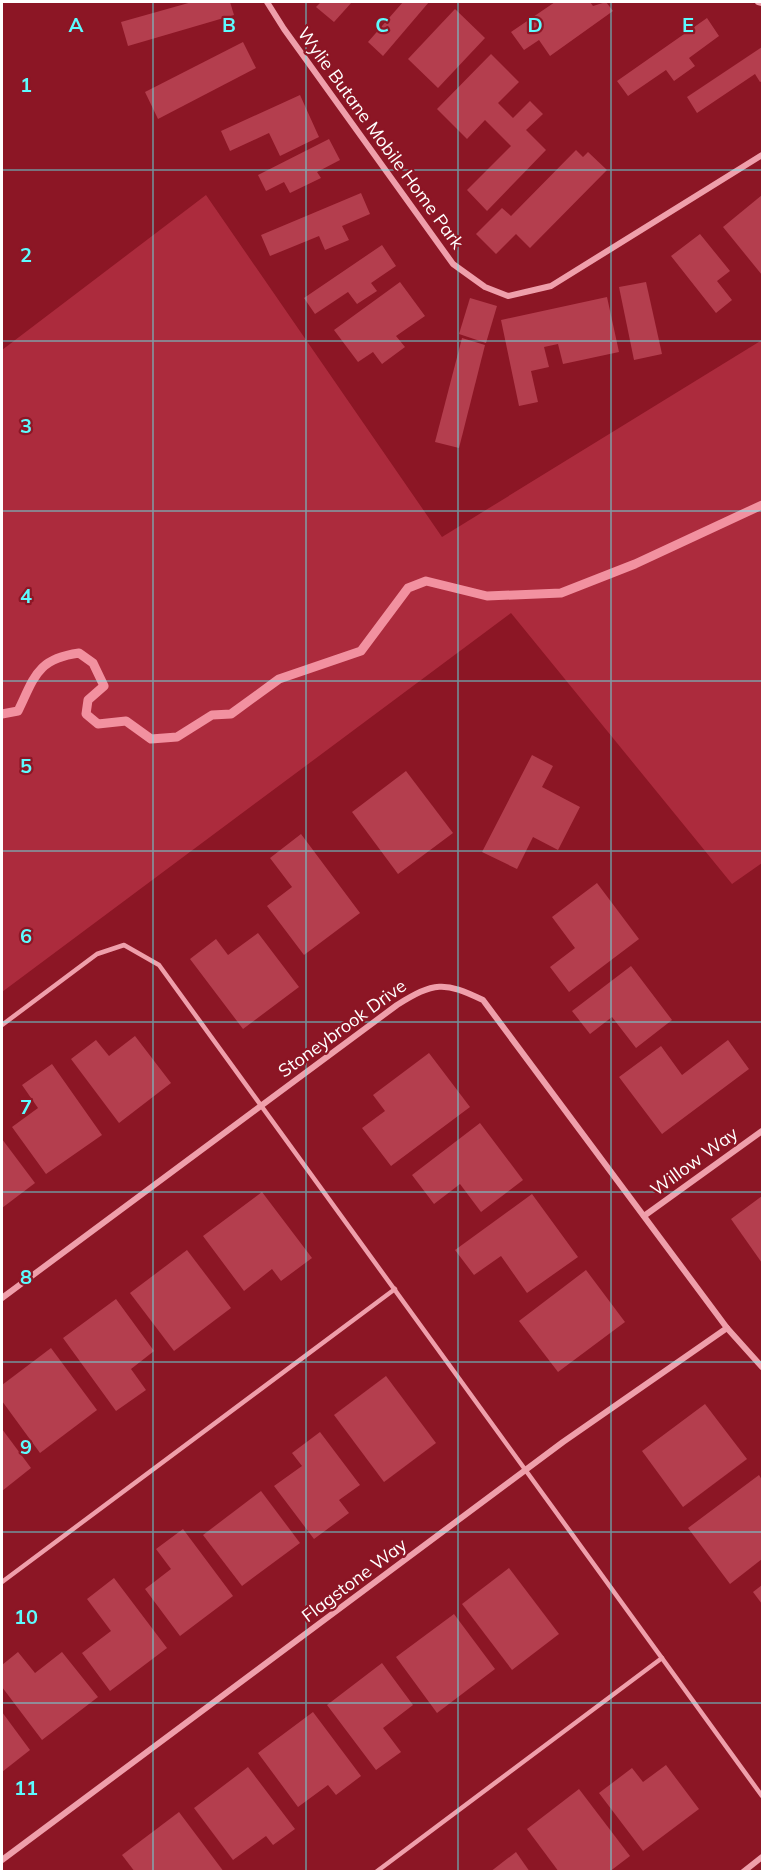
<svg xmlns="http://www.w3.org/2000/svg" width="764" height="1873" font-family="Mulish,sans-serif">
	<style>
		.green { fill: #ac2b3d }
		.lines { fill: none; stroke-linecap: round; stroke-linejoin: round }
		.stream { stroke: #f291a0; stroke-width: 9 }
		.building { fill: #b43e4e }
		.lane { stroke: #ef9fab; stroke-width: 4.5 }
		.street { stroke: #ef9fab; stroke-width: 6 }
		.grid { fill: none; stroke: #5dfbff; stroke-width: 1.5; stroke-opacity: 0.55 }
		.labels { text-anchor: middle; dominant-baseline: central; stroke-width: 4.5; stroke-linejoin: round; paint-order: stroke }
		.street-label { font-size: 18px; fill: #fff; stroke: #8c1625 }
		.grid-label { font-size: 20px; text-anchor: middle; font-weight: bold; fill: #5dfbff; stroke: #8c1625; stroke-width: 4.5; stroke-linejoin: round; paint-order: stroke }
	</style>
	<rect width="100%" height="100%" fill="#8c1625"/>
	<path class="green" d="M 206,195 L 442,537 L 762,340 L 762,863 L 732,884 L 511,613 L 2,992 L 2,350 Z"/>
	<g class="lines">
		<path class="stream" d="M 2,714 L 18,711 C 35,676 37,659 79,653 L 93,663 L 104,686 L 88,700 L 86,714 L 98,724 L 126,721 L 151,739 L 177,737 L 212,715 L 231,714 L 279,679 L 361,651 L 408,588 L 426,581 L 487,596 L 561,593 L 635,564 L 762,505"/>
	</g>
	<g class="building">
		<path d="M 192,2 L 230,2 L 234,15 L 128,46 L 121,22 Z"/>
		<path d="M 321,2 L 352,2 L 334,22 L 316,7 Z"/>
		<path d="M 403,2 L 429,2 L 383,56 L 368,42 Z"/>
		<path d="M 555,2 L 590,2 L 593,6 L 606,2 L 613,11 L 550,56 L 539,40 L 524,50 L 511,32 Z"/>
		<path d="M 455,9 L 485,38 L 438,88 L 408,59 Z"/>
		<path d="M 707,18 L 719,36 L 689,58 L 695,66 L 674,81 L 666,70 L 628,96 L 617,81 Z"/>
		<path d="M 243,42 L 256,68 L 158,119 L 145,92 Z"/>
		<path d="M 762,47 L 762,81 L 760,82 L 755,74 L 697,113 L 687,97 Z"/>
		<path d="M 491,54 L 519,82 L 498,103 L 513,118 L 530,101 L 543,114 L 526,130 L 546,150 L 487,211 L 467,190 L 511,146 L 485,120 L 467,139 L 437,109 Z"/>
		<path d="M 300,95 L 319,137 L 280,156 L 269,133 L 230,151 L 221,131 Z"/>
		<path d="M 329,139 L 340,160 L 317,172 L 321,178 L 290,193 L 284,182 L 266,191 L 258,175 Z"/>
		<path d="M 576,150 L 583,157 L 588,152 L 607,170 L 530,248 L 516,234 L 496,254 L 476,234 L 502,208 L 511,216 Z"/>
		<path d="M 361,193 L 370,214 L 342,226 L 349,240 L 325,250 L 319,236 L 270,256 L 261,235 Z"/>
		<path d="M 762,195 L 762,275 L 723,227 Z"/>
		<path d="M 700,234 L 730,271 L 717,281 L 732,300 L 716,313 L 671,256 Z"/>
		<path d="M 382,245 L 396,266 L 371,283 L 377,291 L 357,304 L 348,292 L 315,314 L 304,298 Z"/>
		<path d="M 400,282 L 425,316 L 396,336 L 405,347 L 382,364 L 373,352 L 358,362 L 334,330 Z"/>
		<path d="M 646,282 L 662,354 L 634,360 L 619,287 Z"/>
		<path d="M 607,297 L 619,352 L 563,364 L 558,344 L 544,347 L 549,367 L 531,371 L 538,402 L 519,406 L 501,320 Z"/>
		<path d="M 470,298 L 497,306 L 486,343 L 459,334 Z"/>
		<path d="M 462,338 L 485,345 L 459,448 L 435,442 Z"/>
		<path d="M 532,755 L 553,766 L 542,787 L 580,807 L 558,850 L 533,837 L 517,869 L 482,852 Z"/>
		<path d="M 406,771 L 453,833 L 398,874 L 352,812 Z"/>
		<path d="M 301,834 L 360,913 L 304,955 L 267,906 L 292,887 L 270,858 Z"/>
		<path d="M 597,883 L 639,939 L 569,992 L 550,967 L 575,948 L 552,917 Z"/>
		<path d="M 258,933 L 299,987 L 243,1029 L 190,959 L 216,939 L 228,955 Z"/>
		<path d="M 631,966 L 672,1020 L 636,1048 L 612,1017 L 590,1034 L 572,1011 Z"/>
		<path d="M 135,1036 L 171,1083 L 119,1123 L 71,1059 L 96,1040 L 109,1056 Z"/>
		<path d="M 728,1040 L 749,1069 L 662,1134 L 619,1077 L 661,1046 L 682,1075 Z"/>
		<path d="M 429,1053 L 470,1107 L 391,1166 L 362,1128 L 385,1111 L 373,1095 Z"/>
		<path d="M 52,1064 L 102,1135 L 46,1174 L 12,1127 L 38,1108 L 22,1085 Z"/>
		<path d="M 480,1123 L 523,1180 L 481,1212 L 460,1184 L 434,1204 L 412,1175 Z"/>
		<path d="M 2,1139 L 35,1183 L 2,1208 Z"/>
		<path d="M 262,1192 L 312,1258 L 281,1281 L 272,1269 L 244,1291 L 203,1236 Z"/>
		<path d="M 532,1194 L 578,1257 L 527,1293 L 501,1256 L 474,1275 L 455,1250 Z"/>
		<path d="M 762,1196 L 762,1263 L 731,1219 Z"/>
		<path d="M 187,1250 L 231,1308 L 174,1351 L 130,1293 Z"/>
		<path d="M 586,1270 L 625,1322 L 558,1372 L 519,1321 Z"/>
		<path d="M 116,1299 L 154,1351 L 131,1369 L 146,1390 L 116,1411 L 63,1338 Z"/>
		<path d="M 51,1348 L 97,1410 L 40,1453 L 2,1401 L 2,1385 Z"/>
		<path d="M 386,1376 L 436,1443 L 384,1482 L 334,1415 Z"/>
		<path d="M 705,1404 L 747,1459 L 683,1507 L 642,1451 Z"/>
		<path d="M 2,1429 L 31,1468 L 2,1491 Z"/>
		<path d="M 320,1432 L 360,1485 L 339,1500 L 349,1513 L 314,1539 L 274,1486 L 302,1466 L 292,1453 Z"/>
		<path d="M 759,1475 L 762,1480 L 762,1559 L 730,1584 L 688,1528 Z"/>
		<path d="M 261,1491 L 300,1543 L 242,1586 L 203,1535 Z"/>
		<path d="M 183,1529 L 233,1596 L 180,1636 L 145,1589 L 171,1569 L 156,1549 Z"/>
		<path d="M 509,1568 L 559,1634 L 512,1670 L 462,1604 Z"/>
		<path d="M 114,1578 L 167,1648 L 110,1691 L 82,1653 L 111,1631 L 87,1599 Z"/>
		<path d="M 762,1585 L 762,1604 L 753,1592 Z"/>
		<path d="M 454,1614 L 495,1669 L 437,1713 L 396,1657 Z"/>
		<path d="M 18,1652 L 35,1673 L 62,1652 L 98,1697 L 42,1740 L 2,1687 L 2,1665 Z"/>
		<path d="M 382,1663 L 413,1705 L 383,1728 L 401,1752 L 376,1770 L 327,1705 Z"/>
		<path d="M 2,1712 L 30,1750 L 2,1772 Z"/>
		<path d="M 313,1712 L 361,1776 L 336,1795 L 328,1785 L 298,1807 L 258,1753 Z"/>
		<path d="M 666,1765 L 699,1809 L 643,1851 L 599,1793 L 632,1768 L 643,1782 Z"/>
		<path d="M 248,1767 L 295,1829 L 273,1845 L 266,1836 L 233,1860 L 194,1808 Z"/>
		<path d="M 579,1789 L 630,1856 L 609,1872 L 559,1872 L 527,1829 Z"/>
		<path d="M 179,1812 L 224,1872 L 135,1872 L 122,1855 Z"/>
		<path d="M 516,1852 L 530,1872 L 490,1872 Z"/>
	</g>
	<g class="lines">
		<g class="lane">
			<path d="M 2,1025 L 97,954 L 124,945 L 159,965 L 762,1796"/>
			<path d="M 2,1582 L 395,1289"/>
			<path d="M 376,1872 L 662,1658"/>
		</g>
		<g class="street">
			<path d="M 267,2 L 284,29 L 453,264 L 485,287 L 508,296 L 551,286 L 762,155"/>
			<path d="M 758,2 L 762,3"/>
			<path d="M 644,1216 L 762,1131"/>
			<path d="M 2,1298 L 397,1005 C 434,982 444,981 483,1000 L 727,1328 L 762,1367"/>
			<path d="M 2,1860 L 563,1442 L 727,1328"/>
			<path d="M 743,1872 L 762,1857"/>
		</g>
	</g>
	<path class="grid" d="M 153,2 L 153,1872M 306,2 L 306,1872M 458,2 L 458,1872M 611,2 L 611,1872M 2,170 L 762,170M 2,341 L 762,341M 2,511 L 762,511M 2,681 L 762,681M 2,851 L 762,851M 2,1022 L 762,1022M 2,1192 L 762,1192M 2,1362 L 762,1362M 2,1532 L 762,1532M 2,1703 L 762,1703"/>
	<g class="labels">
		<g class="street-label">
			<text transform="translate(381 138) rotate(54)">Wylie Butane Mobile Home Park</text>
			<text transform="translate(342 1028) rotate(-36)">Stoneybrook Drive</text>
			<text transform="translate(694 1161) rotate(-36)">Willow Way</text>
			<text transform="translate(354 1580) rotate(-37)">Flagstone Way</text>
		</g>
	</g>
	<g class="grid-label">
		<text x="76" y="32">A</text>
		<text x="229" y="32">B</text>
		<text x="382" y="32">C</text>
		<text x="535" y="32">D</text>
		<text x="688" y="32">E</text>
		<text x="26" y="92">1</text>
		<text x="26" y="262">2</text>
		<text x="26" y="433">3</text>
		<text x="26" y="603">4</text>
		<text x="26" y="773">5</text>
		<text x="26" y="943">6</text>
		<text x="26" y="1114">7</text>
		<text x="26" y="1284">8</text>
		<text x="26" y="1454">9</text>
		<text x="26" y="1624">10</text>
		<text x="26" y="1795">11</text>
	</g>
	<rect width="764" height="1873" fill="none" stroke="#ffffff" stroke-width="6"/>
</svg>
